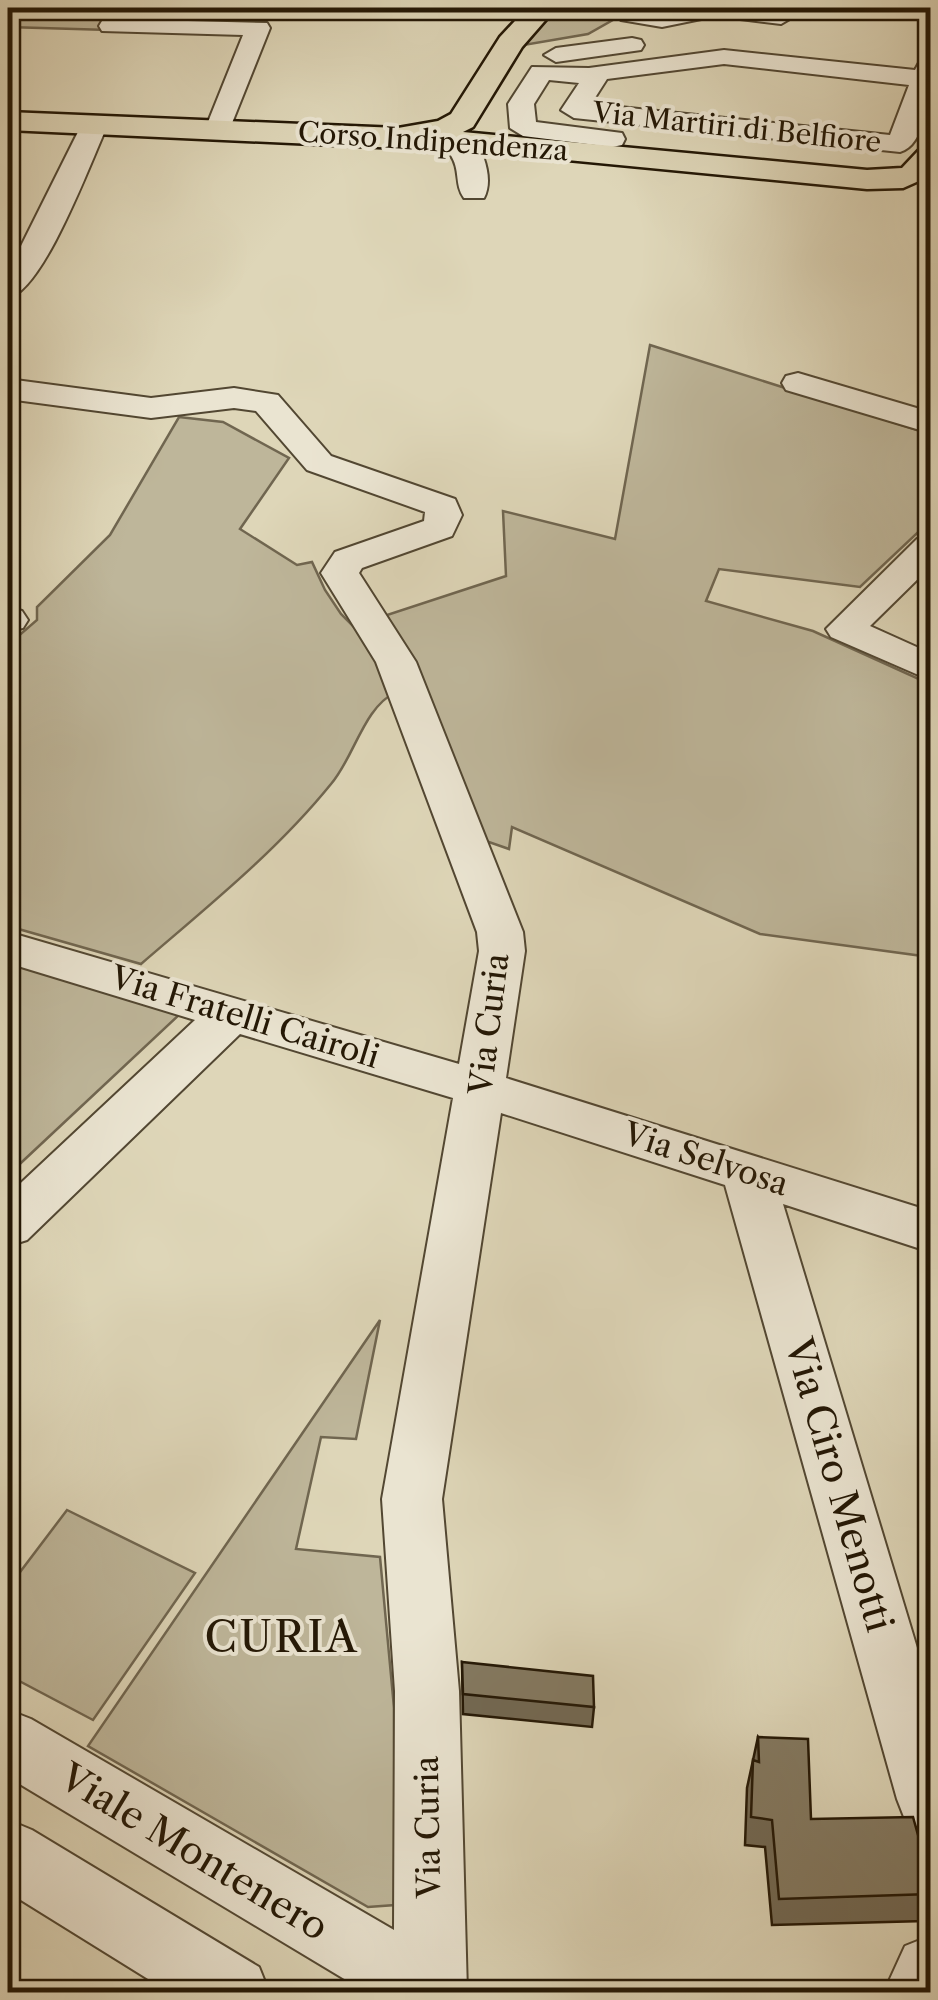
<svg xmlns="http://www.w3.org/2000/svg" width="938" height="2000" viewBox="0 0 938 2000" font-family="'Libre Caslon Text',serif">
	<rect width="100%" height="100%" fill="#ded6b8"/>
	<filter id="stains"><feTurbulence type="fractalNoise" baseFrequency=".002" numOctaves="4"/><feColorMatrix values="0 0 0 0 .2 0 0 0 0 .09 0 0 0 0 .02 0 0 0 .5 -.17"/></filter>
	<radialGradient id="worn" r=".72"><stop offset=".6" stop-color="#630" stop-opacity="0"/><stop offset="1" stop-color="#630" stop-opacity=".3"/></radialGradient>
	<path fill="#beb69a" stroke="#706650" stroke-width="2.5" d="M8 8H139L129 25 109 30 8 27Z
		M563 8H634L588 34 518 46 532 30Z
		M650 345 930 434V521L860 587 719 569 706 601 813 631 930 684V957L760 934 512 827 509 849 483 840 387 615 506 576 503 511 615 539Z
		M179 417 223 422 289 458 240 529 297 565 312 562 325 590 341 614 366 639 396 692C363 708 355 756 331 784 276 852 207 907 141 964L8 926V645L37 620V607L110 535Z
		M8 958 181 1013 8 1175Z
		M380 1320 356 1439 321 1437 296 1549 380 1557 394 1708 395 1905 368 1907 88 1746Z
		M67 1510 195 1573 93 1720 8 1675V1588Z"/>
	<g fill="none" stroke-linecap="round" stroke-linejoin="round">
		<g stroke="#524732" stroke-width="4">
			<path id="minor" d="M629 8C682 19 736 0 789 12L793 17 781 24 716 16 662 27 621 20 617 15Z
				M111 19 267 23 270 28 228 133H210L206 127 243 35 102 31 99 26 102 21Z
				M632 38 641 40 644 45 641 50 556 62 544 55 556 48Z
				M724 50 915 70 921 59 930 56C932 80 928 145 900 152L574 118 561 110 579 83 549 80 534 104 536 122 622 133 625 139 622 145 612 147 523 136 510 128 508 104 532 67 589 68ZM724 64 909 85 890 135 591 104 607 79Z
				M95 116 108 124C91 161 44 290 8 298V272L82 124Z
				M466 136 476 138C483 155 494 179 484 198H464C454 184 461 170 450 154L456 138Z
				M798 373 930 412V433L786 390 782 383 786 376Z
				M8 379 151 398 234 388 278 395 331 456 455 499 462 515 452 536 362 568 359 573 416 662 523 932 525 951 506 1078 930 1211V1252L783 1204 930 1691V1831L906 1822 897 1799 725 1185 501 1113 442 1499 459 1691 467 1992H366L8 1777V1710L31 1719 394 1930 395 1691 382 1499 453 1098 240 1034 27 1240 8 1246V1195L195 1020 8 963V932L459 1064 479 951 477 932 376 662 321 573 335 552 424 521 425 512 307 470 256 411 234 408 151 418 8 399Z
				M930 536V567L870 626 930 653V680L831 637 826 629 917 539Z
				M8 607 22 611 28 620 23 628 8 631Z
				M8 1820 32 1830 259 1967 269 1992H169L8 1892Z
				M930 1936V1992H884L905 1946Z"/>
		</g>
		<g stroke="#231705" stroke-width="5">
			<path id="major" d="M527 8H556L522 47 473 127 463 132 867 170 902 168 918 151 929 148 930 176 903 188 867 189 485 152 8 130V112L398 128 438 121 451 114 500 37Z"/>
		</g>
		<use href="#minor" fill="#eae4d1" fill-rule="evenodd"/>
		<use href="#major" fill="#ded6b8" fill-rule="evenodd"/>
	</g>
	<path fill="#726954" stroke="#231705" stroke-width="2.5" d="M462 1662 594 1707 592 1727 463 1714Z
		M758 1737 811 1819 930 1878V1906L925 1921 772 1925 765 1847 745 1845 747 1788Z"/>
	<path fill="#847a62" stroke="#231705" stroke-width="2.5" d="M462 1662 593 1676 594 1707 463 1694Z
		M758 1737 808 1739 811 1819 913 1817 930 1878V1894L779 1899 772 1820 751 1817 753 1760 759 1762Z"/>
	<g text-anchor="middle" stroke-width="8" stroke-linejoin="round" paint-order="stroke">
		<g font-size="28" fill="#231705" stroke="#eae4d1">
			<text transform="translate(737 127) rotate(6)" y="10">Via Martiri di Belfiore</text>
			<text transform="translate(433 141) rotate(4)" y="10">Corso Indipendenza</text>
		</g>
		<g font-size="32" fill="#231705" stroke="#eae4d1">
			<text transform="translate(245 1017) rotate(17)" y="11">Via Fratelli Cairoli</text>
			<text transform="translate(489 1024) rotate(-83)" y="11">Via Curia</text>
			<text transform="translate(706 1159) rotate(18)" y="11">Via Selvosa</text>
			<text transform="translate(428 1827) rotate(-91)" y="11">Via Curia</text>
		</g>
		<g font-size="38" fill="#231705" stroke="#eae4d1">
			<text transform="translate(839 1485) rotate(74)" y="13">Via Ciro Menotti</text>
			<text transform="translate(194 1852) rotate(31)" y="13">Viale Montenero</text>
		</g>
		<g font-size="42" letter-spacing="2.5" fill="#231705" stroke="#eae4d1">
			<text x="282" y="1652">CURIA</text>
		</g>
	</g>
	<rect width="938" height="2000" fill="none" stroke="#ded6b8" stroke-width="40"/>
	<rect x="10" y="10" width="918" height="1980" fill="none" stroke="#231705" stroke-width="5"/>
	<rect x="20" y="20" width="898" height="1960" fill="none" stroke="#231705" stroke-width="2.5"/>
	<rect width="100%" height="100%" filter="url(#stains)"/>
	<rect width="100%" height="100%" fill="url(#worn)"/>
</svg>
